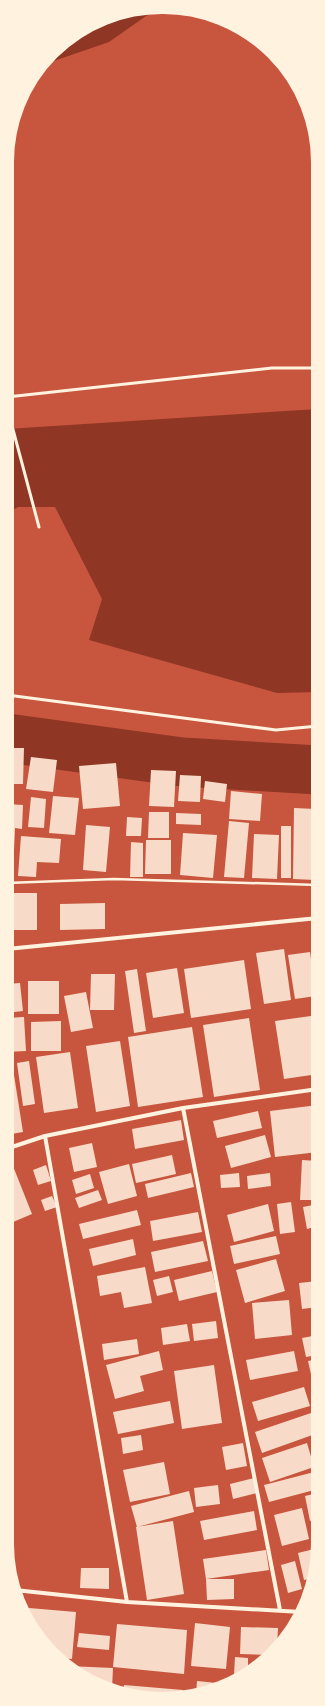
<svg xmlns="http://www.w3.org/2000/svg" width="325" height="1706" viewBox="0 0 325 1706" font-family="'Work Sans',sans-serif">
	<rect width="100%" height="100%" fill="#c8553d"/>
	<path fill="#8f3625" d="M156 9 109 42 45 64 67 38 122 11Z
		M318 409V692L277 693 89 640 102 599 55 507H18L7 513V429Z"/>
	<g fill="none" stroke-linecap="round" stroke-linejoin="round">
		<path stroke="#8f3625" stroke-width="49" d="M7 738 182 762 318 770"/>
	</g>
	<path fill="#f7dbc8" d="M7 748H24L23 784H7Z
		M31 757 57 760 53 792 26 789Z
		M116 763 120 806 83 809 79 766Z
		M151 770 176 771 174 807 149 806Z
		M180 775 201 776 200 802 178 801Z
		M205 781 227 784 225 802 203 799Z
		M231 791 262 794 260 821 229 819Z
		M53 796 79 798 75 835 49 833Z
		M31 797 46 799 44 828 28 827Z
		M7 804 23 805 22 829 15 828 13 873 7 872Z
		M294 808 316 809 315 880 293 879Z
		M149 812H169V838H148Z
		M176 813 201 814V825L176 824Z
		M127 817 142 818 141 836H126Z
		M229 821 249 823 244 878 224 877Z
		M86 825 110 827 106 872 83 870Z
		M281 826H291V878H281Z
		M183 833 217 835 213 878 180 875Z
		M254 834 279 835 277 879 252 878Z
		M21 836 61 839 59 863 37 862 36 877 18 876Z
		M146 840H171V874H145Z
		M131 842 143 843V877H130Z
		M7 893H37V930H7Z
		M105 903V929L60 930V904Z
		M284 949 291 1000 264 1004 256 953Z
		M310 952 316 996 295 999 288 955Z
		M244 960 251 1009 191 1018 184 969Z
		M177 968 184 1013 153 1018 146 973Z
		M137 969 146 1031 134 1033 125 971Z
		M91 974H115L114 1010H90Z
		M28 981H59V1014H28Z
		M20 983 23 1011 6 1013 7 984Z
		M86 992 93 1028 71 1032 64 996Z
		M318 1015V1074L284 1079 275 1021Z
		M24 1017 26 1051 6 1052V1018Z
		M249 1018 260 1090 214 1097 203 1025Z
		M61 1021V1051H31V1022Z
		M192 1027 203 1097 138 1107 128 1037Z
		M120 1041 130 1106 96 1112 86 1046Z
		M70 1052 78 1108 44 1113 36 1057Z
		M11 1056 23 1132 6 1135V1057Z
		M29 1061 35 1104 23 1106 17 1063Z
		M318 1105V1152L275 1157 270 1111Z
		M258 1111 262 1128 217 1138 213 1121Z
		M181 1120 184 1140 135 1149 132 1129Z
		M265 1135 271 1157 231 1168 225 1146Z
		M92 1143 97 1167 74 1172 69 1148Z
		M172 1155 176 1174 136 1183 132 1164Z
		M302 1160 318 1161V1200H300Z
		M11 1161 32 1214 6 1225V1163Z
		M129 1164 137 1196 108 1204 99 1172Z
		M46 1165 51 1181 38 1185 33 1170Z
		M191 1173 194 1187 148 1198 145 1184Z
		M239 1173 240 1187 221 1188 220 1175Z
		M270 1173 271 1186 248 1189 247 1176Z
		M90 1174 94 1188 76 1194 72 1180Z
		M98 1190 102 1200 79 1208 75 1198Z
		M52 1196 57 1207 45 1211 41 1200Z
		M291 1202 295 1232 280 1234 277 1204Z
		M268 1204 274 1231 234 1242 227 1215Z
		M318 1204V1226L307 1229 303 1207Z
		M137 1210 141 1225 83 1239 79 1224Z
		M198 1212 202 1232 153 1241 150 1221Z
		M276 1236 280 1254 234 1264 230 1246Z
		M133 1239 136 1255 93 1266 89 1249Z
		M203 1241 208 1261 155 1272 151 1252Z
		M318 1244V1264L317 1265 312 1245Z
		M276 1259 285 1291 245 1303 236 1270Z
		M145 1267 152 1303 124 1308 121 1292 100 1296 97 1276Z
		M212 1271 217 1292 179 1301 174 1280Z
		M169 1276 173 1292 157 1296 153 1280Z
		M318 1281V1307L302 1309 299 1283Z
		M289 1300 292 1335 255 1339 252 1303Z
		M216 1321 218 1338 194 1341 192 1324Z
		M187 1324 190 1341 163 1345 161 1328Z
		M318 1335V1355L306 1357 302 1338Z
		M137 1339 139 1354 104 1360 102 1344Z
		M159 1351 163 1370 140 1376 144 1391 115 1399 106 1365Z
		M294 1351 298 1371 250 1380 246 1360Z
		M318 1359V1391L315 1392 308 1361Z
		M214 1365 222 1423 182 1429 174 1371Z
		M304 1387 310 1406 258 1421 252 1402Z
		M170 1401 174 1423 118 1434 113 1412Z
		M311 1413 318 1433 262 1453 255 1432Z
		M141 1435 143 1450 123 1454 121 1438Z
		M243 1443 247 1466 226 1470 222 1447Z
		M307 1443 314 1467 270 1482 262 1458Z
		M164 1462 170 1494 130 1502 123 1470Z
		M318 1471V1489L269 1502 264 1485Z
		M254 1478 257 1493 233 1499 230 1484Z
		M218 1485 220 1504 196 1507 194 1488Z
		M189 1491 194 1512 137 1527 131 1506Z
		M318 1493V1519L310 1521 305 1496Z
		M302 1508 309 1539 282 1546 274 1515Z
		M254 1511 257 1530 204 1540 200 1521Z
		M173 1521 184 1594 147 1600 136 1527Z
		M318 1548V1564L313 1578 304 1580 298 1553Z
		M266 1550 269 1570 206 1579 203 1559Z
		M295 1561 302 1589 288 1593 281 1565Z
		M81 1568H109V1589L80 1588Z
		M206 1579H234V1599L207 1600Z
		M29 1608 76 1612 72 1659 57 1658 52 1654 28 1619Z
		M195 1623 230 1627 226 1669 191 1666Z
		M117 1624 187 1630 184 1674 113 1667Z
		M241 1627 278 1628 277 1647 270 1655 240 1654Z
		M79 1633 110 1636 109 1650 77 1647Z
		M235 1657 248 1658V1671L242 1675H234Z
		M68 1666 113 1668 112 1689 93 1684Z
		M197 1681 227 1684 213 1692 196 1694Z
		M124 1685 183 1690 182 1696 152 1700 123 1692Z"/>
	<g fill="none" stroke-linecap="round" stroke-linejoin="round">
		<path stroke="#fff3e0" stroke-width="2.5" d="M7 883 114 879 318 885"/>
		<path stroke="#fff3e0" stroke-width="3" d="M7 397 272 368H318
			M7 407 39 527
			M7 695 276 730 318 726"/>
		<path stroke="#fff3e0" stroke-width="4" d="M7 949 318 918
			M183 1108 280 1610
			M45 1136 127 1602
			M6 1149 45 1136 183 1108 318 1089
			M15 1590 127 1602 301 1612"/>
	</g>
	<path d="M0 0H325V1706H0ZM162 13H163A149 149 0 0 1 312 162V1544A149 149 0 0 1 163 1693H162A149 149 0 0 1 13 1544V162A149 149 0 0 1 162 13Z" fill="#fff3e0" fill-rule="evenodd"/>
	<path fill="none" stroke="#fff3e0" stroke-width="2" d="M162 13H163A149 149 0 0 1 312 162V1544A149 149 0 0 1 163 1693H162A149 149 0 0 1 13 1544V162A149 149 0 0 1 162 13Z"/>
</svg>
